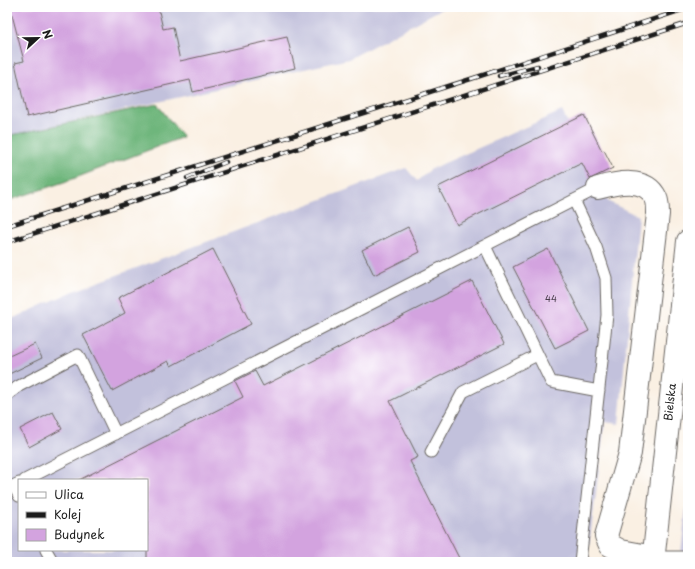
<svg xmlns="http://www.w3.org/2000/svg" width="695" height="569" viewBox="0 0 695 569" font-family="'Playpen Sans',sans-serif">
	<rect width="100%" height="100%" fill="#fff"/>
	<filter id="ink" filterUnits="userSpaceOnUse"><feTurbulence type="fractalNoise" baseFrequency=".025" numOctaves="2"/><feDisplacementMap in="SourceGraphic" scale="8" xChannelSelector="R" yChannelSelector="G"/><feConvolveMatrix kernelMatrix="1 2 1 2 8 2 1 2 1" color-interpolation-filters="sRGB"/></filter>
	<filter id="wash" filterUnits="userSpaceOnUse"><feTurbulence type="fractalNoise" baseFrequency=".012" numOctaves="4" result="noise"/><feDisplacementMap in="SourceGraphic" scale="16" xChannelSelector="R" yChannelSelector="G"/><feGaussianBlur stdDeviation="0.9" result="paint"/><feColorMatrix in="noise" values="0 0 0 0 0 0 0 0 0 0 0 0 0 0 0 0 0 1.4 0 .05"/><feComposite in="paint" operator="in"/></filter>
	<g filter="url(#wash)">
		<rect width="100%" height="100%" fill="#faf0e3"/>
		<path fill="#c2c1dc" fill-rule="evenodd" d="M7 7H445L349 59 7 136Z
			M562 111 599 188 609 202 638 216 619 424 605 422 587 562H7V321L74 291 406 168 417 181 431 169ZM19 480H147V550H19Z
			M688 489V562H680Z"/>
		<path fill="#6eb67c" stroke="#45694c" d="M157 104 183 137 70 180 7 201V136Z"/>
		<g id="blocks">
			<path fill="#d3a3df" d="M10 7H158L163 29 173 27 180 61 287 37 295 68 193 92 190 80 27 117 15 63 24 61Z
				M584 115 602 151 604 150 613 168 590 179 582 163 457 225 438 187Z
				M408 227 420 252 374 275 362 250Z
				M213 249 251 324 171 366 168 361 112 391 83 335 125 313 118 298Z
				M548 249 589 331 555 348 513 267Z
				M472 281 504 344 390 401 418 457 410 461 461 562H147V480H79L243 397 235 381 255 371 263 386Z
				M35 344 42 358 7 375V357Z
				M53 412 62 429 29 447 20 429Z"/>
		</g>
	</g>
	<g filter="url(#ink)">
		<use href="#blocks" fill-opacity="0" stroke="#6a6662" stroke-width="1"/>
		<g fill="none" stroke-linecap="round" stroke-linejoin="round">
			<g stroke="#6a6662" stroke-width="13">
				<path id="lane" d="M574 200 596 247 606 278 607 315 580 562
					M485 246 551 382 599 391
					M7 395 19 386 78 355 116 434
					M431 452 463 392 537 355
					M25 480 598 188
					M14 486 19 496
					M7 489 19 483
					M46 550 53 562
					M654 557H688"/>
			</g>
			<g stroke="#6a6662" stroke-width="24">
				<path id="street" d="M598 188C616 183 646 176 656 198 658 202 658 209 658 214L630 453 606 536 610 545 621 551 654 557"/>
			</g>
			<g stroke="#6a6662" stroke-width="24">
				<path id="secondary" d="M653 562 688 241"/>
			</g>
			<use href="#lane" stroke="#fff" stroke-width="11"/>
			<use href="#street" stroke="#fff" stroke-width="22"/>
			<use href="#secondary" stroke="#fff" stroke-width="22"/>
			<g stroke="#1c1c1c" stroke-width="4.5">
				<path id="rail" d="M499 76 538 66
					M187 178 226 162
					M7 226 477 77 688 8
					M7 242 688 23"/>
			</g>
			<use href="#rail" stroke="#fff" stroke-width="3" stroke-dasharray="9" stroke-linecap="butt"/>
		</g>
	</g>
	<g text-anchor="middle" stroke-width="3" stroke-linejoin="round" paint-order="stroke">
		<g font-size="9" fill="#4a3e4d">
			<text x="551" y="302">44</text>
		</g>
		<g font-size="11" fill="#1c1c1c" stroke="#fff">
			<text transform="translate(670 402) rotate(-84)" y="4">Bielska</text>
		</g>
	</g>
	<rect width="695" height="569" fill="none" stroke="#fff" stroke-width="24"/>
	<rect x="18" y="479" width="130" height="72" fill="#ffffff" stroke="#a4a4a4"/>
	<rect x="26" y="492" width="20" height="6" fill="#ffffff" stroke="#a4a4a4"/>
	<text x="54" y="499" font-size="12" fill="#1c1c1c">Ulica</text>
	<rect x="26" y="512" width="20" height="6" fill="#1c1c1c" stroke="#a4a4a4"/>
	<text x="54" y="519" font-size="12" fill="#1c1c1c">Kolej</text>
	<rect x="26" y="529" width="20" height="12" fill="#d3a3df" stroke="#a4a4a4"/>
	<text x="54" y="539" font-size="12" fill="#1c1c1c">Budynek</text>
	<g transform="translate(38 38) rotate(68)" stroke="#ffffff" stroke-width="3" paint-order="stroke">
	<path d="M0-3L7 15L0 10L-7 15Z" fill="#1c1c1c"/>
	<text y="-6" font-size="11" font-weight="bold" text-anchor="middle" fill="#1c1c1c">N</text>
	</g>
</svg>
